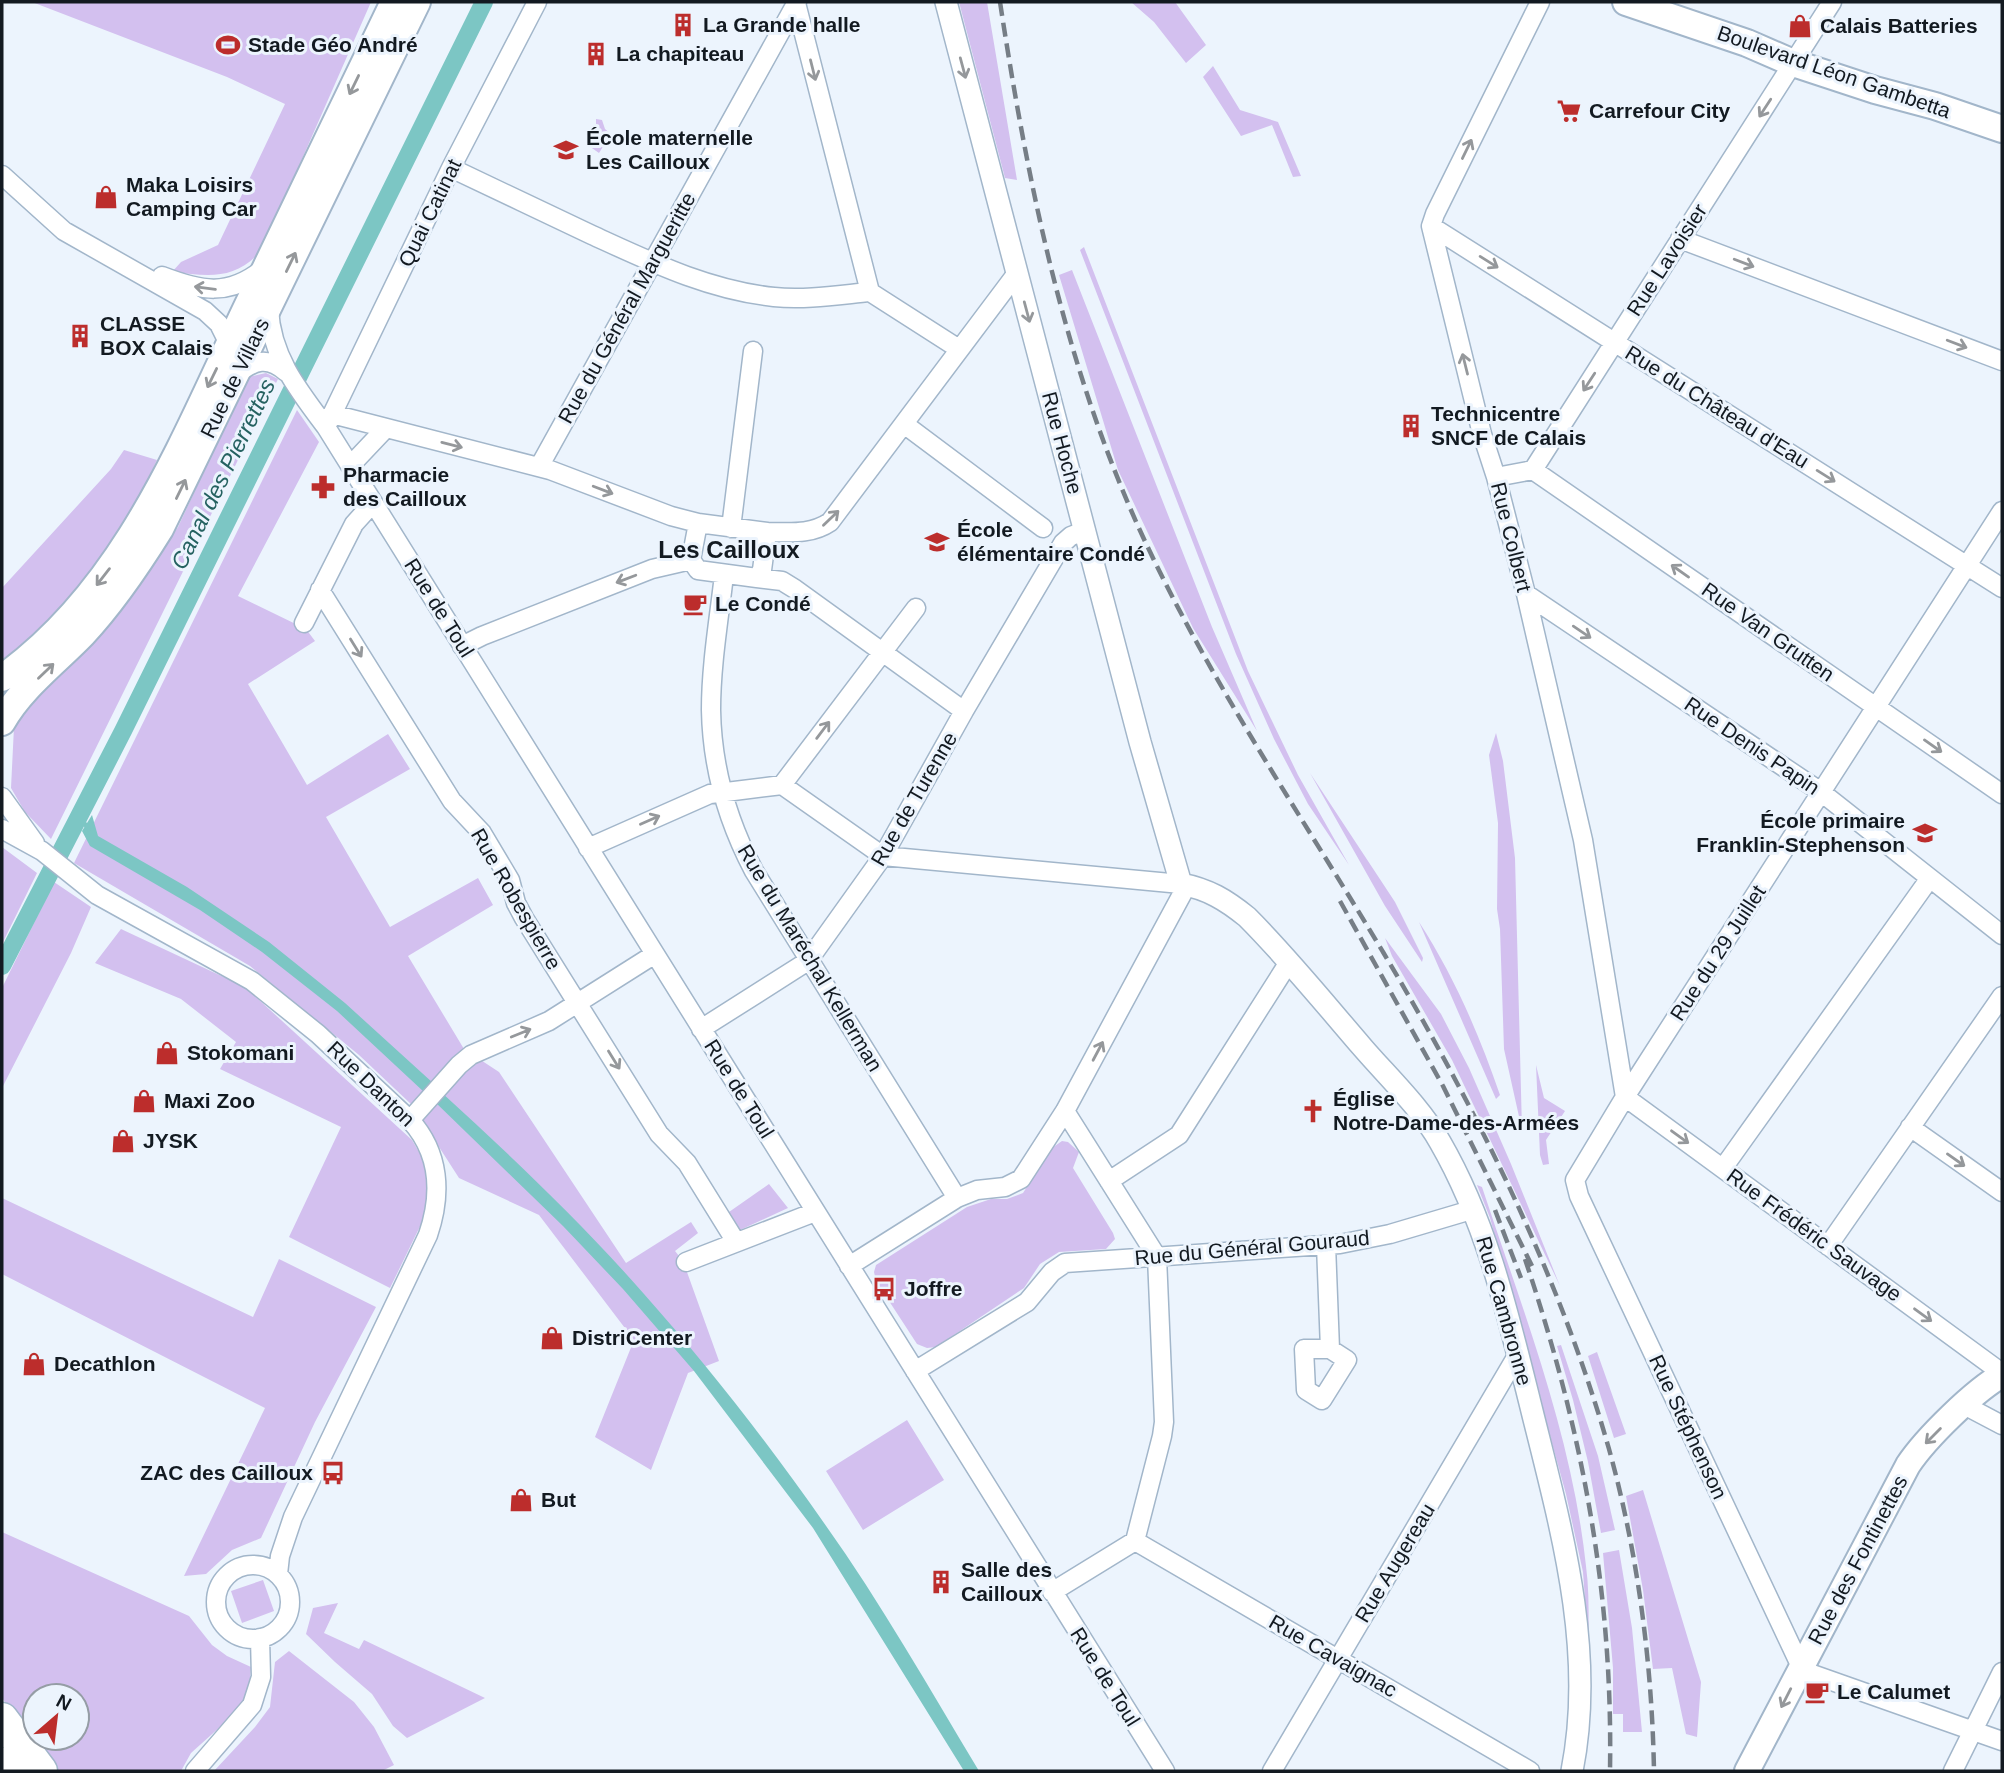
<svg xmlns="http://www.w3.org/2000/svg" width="2004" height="1773" viewBox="0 0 2004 1773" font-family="Helvetica,sans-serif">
	<rect width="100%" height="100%" fill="#ecf4fd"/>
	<path fill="#d3c0ef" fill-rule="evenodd" d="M32 2H371L262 250C235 281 209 276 172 272L181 262 218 245 285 104 227 77Z
		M959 2H987L1017 180 1005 178Z
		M1131 2H1175L1206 45 1186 63 1154 22Z
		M1213 66 1240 110 1278 122 1301 176 1293 177 1272 125 1241 136 1203 77Z
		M596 119 602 120 605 129 611 134 599 153 589 146 586 137 588 129 596 125Z
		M1084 247 1248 671 1298 775 1349 865 1308 804 1274 739 1236 654 1080 250Z
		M1072 270 1212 627 1257 731 1193 628 1118 470 1059 275Z
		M266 373 278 379 51 839 25 812 11 788 14 727 46 688 121 610 178 527 248 377Z
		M297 410 319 442 238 596 306 629 315 641 248 684 307 785 388 734 410 769 326 817 390 927 478 878 493 905 408 956 464 1049 499 1072 626 1263 691 1222 698 1233 675 1251 683 1261 719 1361 688 1373 651 1470 595 1437 634 1340 539 1215 459 1178 412 1105 359 1055 250 966 74 863Z
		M124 450 157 460 132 512 92 574 8 664 2 667V588L111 469Z
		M1496 733 1503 761 1515 858 1522 1130 1504 1049 1500 929 1497 909 1498 823 1489 755Z
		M1310 773 1395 902 1423 958 1422 962 1385 906Z
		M2 847 37 873 2 944Z
		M54 882 91 907 71 953 2 1088V988Z
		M1419 922C1454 976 1479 1034 1500 1095L1496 1099Z
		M121 929 245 987 412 1140 425 1162 428 1210 390 1288 289 1237 341 1127 220 1069 236 1042 181 999 95 963Z
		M1385 938 1441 1014 1469 1068 1511 1164 1560 1286 1452 1060 1392 956Z
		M1536 1065 1544 1098 1565 1111 1546 1140 1549 1164 1543 1165 1540 1155Z
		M1062 1141 1068 1142 1079 1152 1073 1168 1113 1233 1115 1239 1106 1249 1059 1252 1040 1264 1024 1288 936 1347 927 1348 917 1344 876 1281 874 1272 876 1265 967 1207 991 1199H1007L1023 1193 1052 1148Z
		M769 1184 788 1208 740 1230 729 1212Z
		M1477 1185 1482 1187C1523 1311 1572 1435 1586 1566 1590 1595 1588 1626 1589 1656L1583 1572 1566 1494 1490 1218Z
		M2 1198 253 1317 279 1259 376 1307 315 1422 261 1538 232 1550 206 1574 184 1576 265 1408 2 1274Z
		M1561 1345 1598 1456 1615 1530 1601 1533 1588 1462 1573 1400 1557 1346Z
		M1597 1352 1626 1434 1614 1438 1588 1356Z
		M907 1420 944 1480 863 1530 826 1471Z
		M1643 1490 1701 1682 1697 1737 1686 1734 1672 1668 1653 1669 1643 1590 1626 1496Z
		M2 1532 189 1616 212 1645 227 1656 251 1667 249 1691 240 1709 191 1753 181 1771H55L2 1698ZM35 1696H77V1738H35Z
		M1619 1550 1632 1628 1642 1732H1623V1714H1613V1668L1603 1553Z
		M263 1580 274 1611 242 1623 231 1591Z
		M338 1603 324 1633 359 1649 364 1640 485 1698 407 1738 393 1726 372 1694 335 1662 306 1634 313 1608Z
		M289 1651 354 1702 374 1727 394 1765 382 1771H214L255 1727 270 1707 275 1662Z"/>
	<path fill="#7cc6c4" d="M92 815 98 836 187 887 269 942 345 1003 433 1083 424 1092 337 1011 262 952 200 910 90 846 82 831Z
		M441 1092C511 1156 581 1222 644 1294 708 1366 769 1444 824 1523 881 1603 929 1688 979 1771H964L813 1528 694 1371 623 1289 563 1226 433 1100Z"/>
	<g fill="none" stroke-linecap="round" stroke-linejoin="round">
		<path stroke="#7cc6c4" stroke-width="4.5" d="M78 816 89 829"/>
		<path stroke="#7cc6c4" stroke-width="18" d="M2 966 123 731 484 2"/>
		<g stroke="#a2b6ca" stroke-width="21">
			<path id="minor" d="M1540 2 1435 214 1431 226 1482 434 1496 477 1526 594 1583 840 1625 1097 2002 1373
				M796 3 870 292
				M451 168C498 190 545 213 592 235 651 262 708 290 774 297 806 300 838 295 870 292
				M2 175 64 231 205 311 219 324 229 344
				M1431 226 2002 588
				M1680 239 2002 361
				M162 276C201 291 228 297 263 269
				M870 292 959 349
				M269 309C271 356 298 390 326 427L1165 1771
				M236 375C254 360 268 356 286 372
				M332 414 550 470 671 516 698 523
				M904 424 1043 528
				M326 427 451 168 537 2
				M350 466 386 428
				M539 467 797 2
				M1533 470 2002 794
				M1533 470 1832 2
				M1496 477 1533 470
				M2002 511 1625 1097 1575 1180 1579 1196 1801 1667 1812 1674 2002 1741
				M698 523 767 532 762 570 757 578 698 570 691 560Z
				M731 528 753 351
				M767 532C789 532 811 535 830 522L1017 273
				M724 575C719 619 711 665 711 710 712 766 728 822 754 871L957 1198
				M757 578 782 581 795 589 964 711
				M320 590 452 801 482 833 510 880 516 903 524 918 659 1134 687 1163 736 1242
				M1526 594 1821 792 2002 935
				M304 623 354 524 373 503
				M462 646 482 636 652 569 691 560
				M782 785 883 856 1181 884
				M2 797 35 843
				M2 829 42 851 97 895 252 981 318 1034 410 1120C440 1153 442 1194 428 1235L293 1517 280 1556 278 1574
				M588 848 710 794 782 785 916 608
				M701 1029 808 961 883 856 964 711 1063 543 1071 536 1084 531
				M410 1120 459 1065 471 1055 549 1021 655 954
				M1910 1127 2002 1192
				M1723 1168 1930 878
				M1109 1181 1179 1135 1289 962
				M1326 1245 1330 1349
				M1828 1246 2002 996
				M686 1262 815 1212
				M849 1266 957 1198 977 1190 1005 1187 1021 1179 1065 1111 1187 885
				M1304 1349H1330L1347 1360 1322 1400 1306 1390Z
				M915 1371 1027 1302 1052 1272 1065 1263 1340 1244 1390 1234 1471 1210
				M1964 1405 2002 1425
				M1135 1541 1530 1771
				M216 1602a37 37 0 1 1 74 0a37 37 0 1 1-74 0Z
				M1052 1592 1135 1541 1162 1436 1164 1422 1157 1257 1065 1111
				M195 1771 252 1705 261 1677 260 1638
				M1272 1771 1518 1354
				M1953 1771 2002 1672"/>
		</g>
		<g stroke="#a2b6ca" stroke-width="24">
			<path id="tertiary" d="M946 2 1140 742 1181 884C1208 889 1226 900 1247 917 1288 958 1325 1004 1363 1048 1389 1078 1420 1107 1440 1142 1488 1225 1509 1319 1532 1411 1561 1528 1596 1650 1572 1771"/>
		</g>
		<g stroke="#a2b6ca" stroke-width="28">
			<path id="secondary" d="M1747 1771 1908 1465C1926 1438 1974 1391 2002 1375"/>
		</g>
		<g stroke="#a2b6ca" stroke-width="30">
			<path id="primary" d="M1626 2 1747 43 1793 63 1875 90 1935 106 2002 129
				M2 678C127 589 183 440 247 307 296 205 345 104 394 2
				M2 722C21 688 56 662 83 634 113 602 137 566 160 529L417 2"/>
		</g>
		<g stroke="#a2b6ca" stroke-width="35">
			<path id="motorway" d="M2 1719 41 1771
				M2 1764 8 1771"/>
		</g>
		<use href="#minor" stroke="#fff" stroke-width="18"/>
		<use href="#tertiary" stroke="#fff" stroke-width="21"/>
		<use href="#secondary" stroke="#fff" stroke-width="24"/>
		<use href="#primary" stroke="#fff" stroke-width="26"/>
		<use href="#motorway" stroke="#fff" stroke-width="32"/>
		<path stroke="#767e86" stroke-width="4.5" stroke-dasharray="14 7" stroke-linecap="butt" d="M1000 2C1028 185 1065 368 1143 537 1211 683 1301 815 1383 952 1475 1106 1560 1276 1609 1449 1638 1554 1652 1663 1654 1771
			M1340 901 1443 1086 1532 1266
			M1495 1210 1521 1278
			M1525 1259C1582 1429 1613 1591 1610 1771"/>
	</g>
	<defs><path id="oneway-shaft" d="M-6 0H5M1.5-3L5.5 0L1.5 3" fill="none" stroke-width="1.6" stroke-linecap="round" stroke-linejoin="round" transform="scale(1.75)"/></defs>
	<g stroke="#95989b">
		<use href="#oneway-shaft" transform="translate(963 68) rotate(75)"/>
		<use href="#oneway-shaft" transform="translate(813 70) rotate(76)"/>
		<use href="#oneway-shaft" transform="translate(354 85) rotate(116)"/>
		<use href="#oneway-shaft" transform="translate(1765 108) rotate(123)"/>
		<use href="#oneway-shaft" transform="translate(1467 149) rotate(-64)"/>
		<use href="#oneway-shaft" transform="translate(291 262) rotate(-64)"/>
		<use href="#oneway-shaft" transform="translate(1489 262) rotate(32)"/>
		<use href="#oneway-shaft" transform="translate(1744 263) rotate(21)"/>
		<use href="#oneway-shaft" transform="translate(205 288) rotate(-173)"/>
		<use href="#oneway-shaft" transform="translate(1027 312) rotate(75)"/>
		<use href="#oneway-shaft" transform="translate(1957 344) rotate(21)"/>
		<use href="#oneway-shaft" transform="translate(1465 364) rotate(-104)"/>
		<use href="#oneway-shaft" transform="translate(212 378) rotate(116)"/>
		<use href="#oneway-shaft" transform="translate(1589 382) rotate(123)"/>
		<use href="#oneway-shaft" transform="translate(452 445) rotate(14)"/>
		<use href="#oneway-shaft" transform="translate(1826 476) rotate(32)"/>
		<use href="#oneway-shaft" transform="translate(181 489) rotate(-64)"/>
		<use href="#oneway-shaft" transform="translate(603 490) rotate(21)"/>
		<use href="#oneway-shaft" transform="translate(831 518) rotate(-44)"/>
		<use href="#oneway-shaft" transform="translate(1680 571) rotate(-145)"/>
		<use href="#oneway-shaft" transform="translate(103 577) rotate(128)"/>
		<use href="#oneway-shaft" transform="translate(626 579) rotate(159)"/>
		<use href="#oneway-shaft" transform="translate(1582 632) rotate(34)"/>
		<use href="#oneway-shaft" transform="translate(356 648) rotate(58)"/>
		<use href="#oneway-shaft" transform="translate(46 671) rotate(-44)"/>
		<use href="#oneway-shaft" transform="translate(823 730) rotate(-53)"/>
		<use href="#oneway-shaft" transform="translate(1933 746) rotate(35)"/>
		<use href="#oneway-shaft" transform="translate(650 820) rotate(-24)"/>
		<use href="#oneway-shaft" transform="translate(521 1033) rotate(-22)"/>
		<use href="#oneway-shaft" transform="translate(1098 1051) rotate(-62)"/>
		<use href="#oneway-shaft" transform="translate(614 1060) rotate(58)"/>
		<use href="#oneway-shaft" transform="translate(1680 1137) rotate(36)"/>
		<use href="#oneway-shaft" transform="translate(1956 1160) rotate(35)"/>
		<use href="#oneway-shaft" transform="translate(1923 1315) rotate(36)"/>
		<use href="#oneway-shaft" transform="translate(1933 1436) rotate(135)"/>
		<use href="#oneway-shaft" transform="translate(1786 1698) rotate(117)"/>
	</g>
	<defs>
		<g id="building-bare" transform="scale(1.89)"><path d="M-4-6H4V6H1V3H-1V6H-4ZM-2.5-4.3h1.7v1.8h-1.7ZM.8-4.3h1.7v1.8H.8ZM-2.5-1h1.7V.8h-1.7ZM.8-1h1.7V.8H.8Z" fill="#bc2d2c" stroke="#ecf4fd" stroke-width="2.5" paint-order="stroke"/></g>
		<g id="shop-bare" transform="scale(1.89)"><path d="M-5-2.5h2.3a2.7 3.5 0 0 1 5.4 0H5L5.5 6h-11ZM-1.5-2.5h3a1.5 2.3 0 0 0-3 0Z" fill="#bc2d2c" stroke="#ecf4fd" stroke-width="2.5" paint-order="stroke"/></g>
		<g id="stadium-bare" transform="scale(1.89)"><path d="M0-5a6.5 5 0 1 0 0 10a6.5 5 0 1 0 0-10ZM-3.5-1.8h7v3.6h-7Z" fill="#bc2d2c" stroke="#ecf4fd" stroke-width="2.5" paint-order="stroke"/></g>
		<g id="supermarket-bare" transform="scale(1.89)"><path d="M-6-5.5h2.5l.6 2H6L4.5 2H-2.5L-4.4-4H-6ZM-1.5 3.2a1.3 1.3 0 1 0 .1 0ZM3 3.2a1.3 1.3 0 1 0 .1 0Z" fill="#bc2d2c" stroke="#ecf4fd" stroke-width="2.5" paint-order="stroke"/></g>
		<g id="school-bare" transform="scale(1.89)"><path d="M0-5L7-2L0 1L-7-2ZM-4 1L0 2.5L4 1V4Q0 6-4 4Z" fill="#bc2d2c" stroke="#ecf4fd" stroke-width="2.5" paint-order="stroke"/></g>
		<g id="pharmacy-bare" transform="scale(1.89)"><path d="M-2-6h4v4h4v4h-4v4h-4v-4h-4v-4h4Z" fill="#bc2d2c" stroke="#ecf4fd" stroke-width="2.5" paint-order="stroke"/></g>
		<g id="cafe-bare" transform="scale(1.89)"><path d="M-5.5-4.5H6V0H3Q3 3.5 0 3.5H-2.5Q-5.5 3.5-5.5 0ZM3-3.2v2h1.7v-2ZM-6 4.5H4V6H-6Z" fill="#bc2d2c" stroke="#ecf4fd" stroke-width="2.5" paint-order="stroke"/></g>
		<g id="church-bare" transform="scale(1.89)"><path d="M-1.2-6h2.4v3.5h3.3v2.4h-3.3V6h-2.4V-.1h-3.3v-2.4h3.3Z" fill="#bc2d2c" stroke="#ecf4fd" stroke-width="2.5" paint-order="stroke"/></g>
		<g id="bus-bare" transform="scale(1.89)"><path d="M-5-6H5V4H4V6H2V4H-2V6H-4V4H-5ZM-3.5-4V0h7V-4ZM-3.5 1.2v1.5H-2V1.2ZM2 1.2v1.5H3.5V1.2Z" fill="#bc2d2c" stroke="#ecf4fd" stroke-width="2.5" paint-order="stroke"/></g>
	</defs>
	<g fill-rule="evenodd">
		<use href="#building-bare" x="683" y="25"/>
		<use href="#shop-bare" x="1800" y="26"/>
		<use href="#stadium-bare" x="228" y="45"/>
		<use href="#building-bare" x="596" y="54"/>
		<use href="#supermarket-bare" x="1569" y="111"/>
		<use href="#school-bare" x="566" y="150"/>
		<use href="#shop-bare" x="106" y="197"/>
		<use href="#building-bare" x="80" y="336"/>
		<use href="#building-bare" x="1411" y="426"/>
		<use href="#pharmacy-bare" x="323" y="487"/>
		<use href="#school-bare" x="937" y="542"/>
		<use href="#cafe-bare" x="695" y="604"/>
		<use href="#school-bare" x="1925" y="833"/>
		<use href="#shop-bare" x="167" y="1053"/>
		<use href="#shop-bare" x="144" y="1101"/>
		<use href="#church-bare" x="1313" y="1111"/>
		<use href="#shop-bare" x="123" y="1141"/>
		<use href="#bus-bare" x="884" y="1289"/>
		<use href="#shop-bare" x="552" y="1338"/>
		<use href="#shop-bare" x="34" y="1364"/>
		<use href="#bus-bare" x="333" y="1473"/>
		<use href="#shop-bare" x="521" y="1500"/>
		<use href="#building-bare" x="941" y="1582"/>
		<use href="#cafe-bare" x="1817" y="1692"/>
	</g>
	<g text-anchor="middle" stroke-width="6" stroke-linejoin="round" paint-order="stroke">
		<g font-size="21" font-weight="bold" fill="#131a21" stroke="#ecf4fd" text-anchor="start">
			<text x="703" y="32">La Grande halle</text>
			<text x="1820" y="33">Calais Batteries</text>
			<text x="248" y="52">Stade Géo André</text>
			<text x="616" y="61">La chapiteau</text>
			<text x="1589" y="118">Carrefour City</text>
			<text x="586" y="145">École maternelle<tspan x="586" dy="24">Les Cailloux</tspan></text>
			<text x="126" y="192">Maka Loisirs<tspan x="126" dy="24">Camping Car</tspan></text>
			<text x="100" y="331">CLASSE<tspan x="100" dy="24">BOX Calais</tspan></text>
			<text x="1431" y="421">Technicentre<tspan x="1431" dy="24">SNCF de Calais</tspan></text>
			<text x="343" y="482">Pharmacie<tspan x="343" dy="24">des Cailloux</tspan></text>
			<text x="957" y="537">École<tspan x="957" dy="24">élémentaire Condé</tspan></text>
			<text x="715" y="611">Le Condé</text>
			<text x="1905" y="828" text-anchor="end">École primaire<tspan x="1905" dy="24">Franklin-Stephenson</tspan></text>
			<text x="187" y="1060">Stokomani</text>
			<text x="1333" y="1106">Église<tspan x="1333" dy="24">Notre-Dame-des-Armées</tspan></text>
			<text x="164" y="1108">Maxi Zoo</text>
			<text x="143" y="1148">JYSK</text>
			<text x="904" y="1296">Joffre</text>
			<text x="572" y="1345">DistriCenter</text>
			<text x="54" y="1371">Decathlon</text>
			<text x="313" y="1480" text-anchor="end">ZAC des Cailloux</text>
			<text x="541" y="1507">But</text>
			<text x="961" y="1577">Salle des<tspan x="961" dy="24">Cailloux</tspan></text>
			<text x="1837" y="1699">Le Calumet</text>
		</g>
		<g font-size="21" fill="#131a21" stroke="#ecf4fd">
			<text transform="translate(1834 72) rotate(19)" y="7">Boulevard Léon Gambetta</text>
			<text transform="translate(430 213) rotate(-64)" y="7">Quai Catinat</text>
			<text transform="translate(1667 260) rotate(-57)" y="7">Rue Lavoisier</text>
			<text transform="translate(627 308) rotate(-61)" y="7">Rue du Général Margueritte</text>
			<text transform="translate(235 378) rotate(-64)" y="7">Rue de Villars</text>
			<text transform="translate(1717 407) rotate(32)" y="7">Rue du Château d'Eau</text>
			<text transform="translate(1062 443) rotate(75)" y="7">Rue Hoche</text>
			<text transform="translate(1511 537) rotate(76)" y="7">Rue Colbert</text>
			<text transform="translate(439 608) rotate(58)" y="7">Rue de Toul</text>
			<text transform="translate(1768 632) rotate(35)" y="7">Rue Van Grutten</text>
			<text transform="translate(1752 746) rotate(34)" y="7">Rue Denis Papin</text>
			<text transform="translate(914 799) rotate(-60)" y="7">Rue de Turenne</text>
			<text transform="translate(516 899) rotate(60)" y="7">Rue Robespierre</text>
			<text transform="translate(1718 953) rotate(-57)" y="7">Rue du 29 Juillet</text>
			<text transform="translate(810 958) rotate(59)" y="7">Rue du Maréchal Kellerman</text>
			<text transform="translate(371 1084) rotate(44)" y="7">Rue Danton</text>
			<text transform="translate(739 1089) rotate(58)" y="7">Rue de Toul</text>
			<text transform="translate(1814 1235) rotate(36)" y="7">Rue Frédéric Sauvage</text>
			<text transform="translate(1252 1248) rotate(-5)" y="7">Rue du Général Gouraud</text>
			<text transform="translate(1504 1311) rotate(74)" y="7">Rue Cambronne</text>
			<text transform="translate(1688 1427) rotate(65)" y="7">Rue Stéphenson</text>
			<text transform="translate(1858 1560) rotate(-62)" y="7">Rue des Fontinettes</text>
			<text transform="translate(1395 1563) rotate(-59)" y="7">Rue Augereau</text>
			<text transform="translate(1333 1656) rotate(30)" y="7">Rue Cavaignac</text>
			<text transform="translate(1105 1677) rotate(58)" y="7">Rue de Toul</text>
		</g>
		<g font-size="23" font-style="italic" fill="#256261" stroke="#ecf4fd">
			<text transform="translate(223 474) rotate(-64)" y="8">Canal des Pierrettes</text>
		</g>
		<g font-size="24" font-weight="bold" fill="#131a21" stroke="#ecf4fd">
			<text x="729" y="558">Les Cailloux</text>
		</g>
	</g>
	<rect width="2004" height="1773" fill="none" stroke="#131a21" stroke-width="7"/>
	<g transform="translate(56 1717) rotate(28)"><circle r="33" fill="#ecf4fd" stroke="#959da5" stroke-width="2"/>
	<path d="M0-5L12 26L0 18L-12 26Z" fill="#bc2d2c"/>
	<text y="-10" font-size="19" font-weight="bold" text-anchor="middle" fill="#131a21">N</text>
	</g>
</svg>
